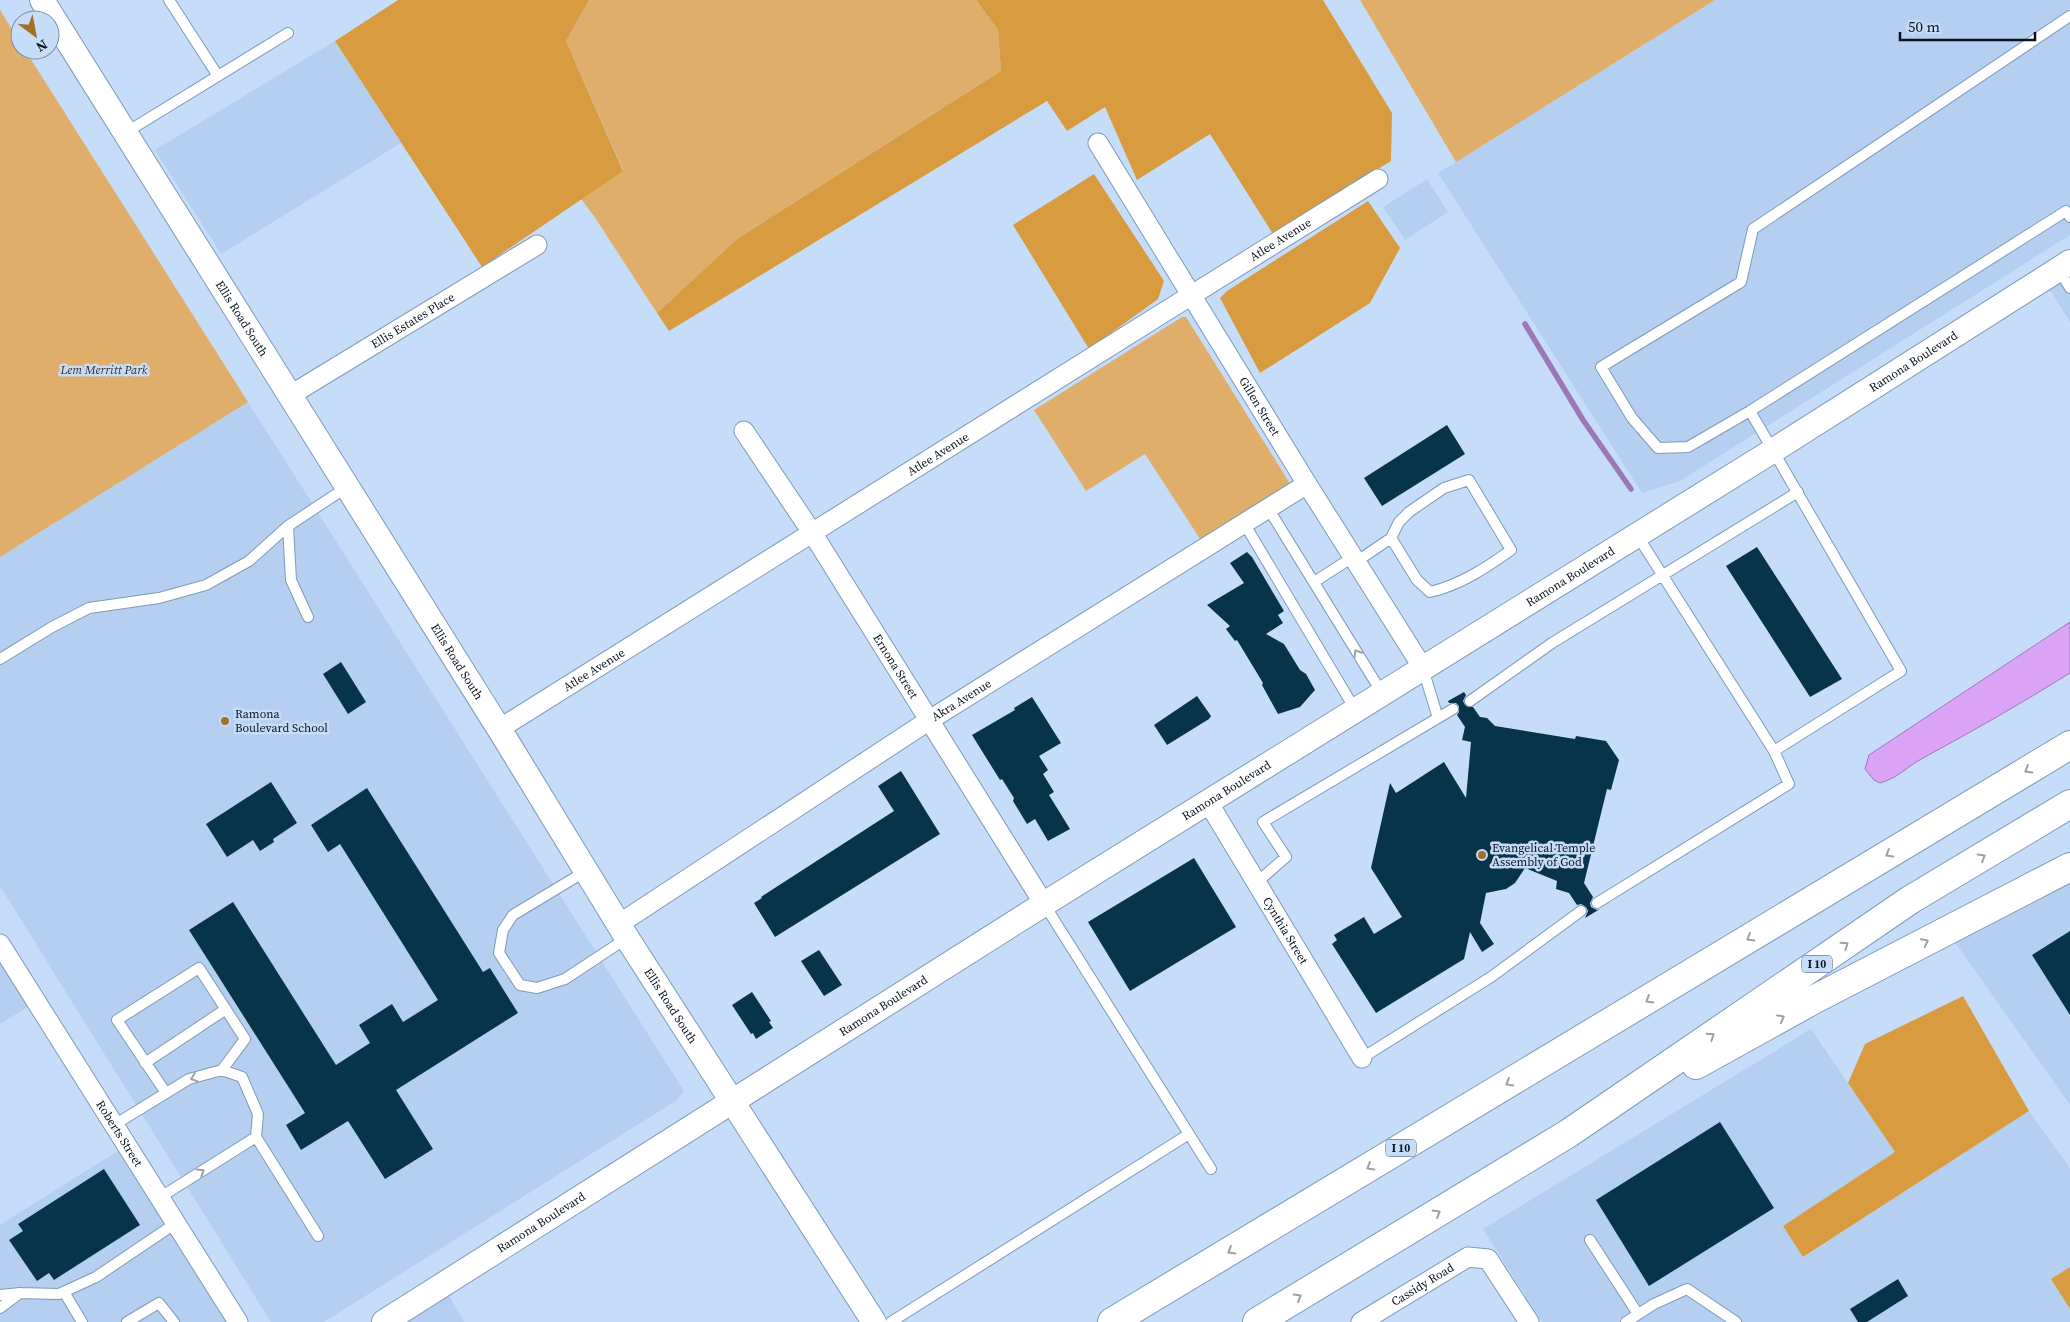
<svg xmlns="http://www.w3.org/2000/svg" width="2070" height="1322" viewBox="0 0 2070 1322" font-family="'Source Serif 4',serif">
	<rect width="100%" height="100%" fill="#c6ddfa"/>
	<path fill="#b5cff0" d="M1715 0H2070V235L1680 481 1642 493 1438 173Z
		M335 41 401 143 221 254 155 150Z
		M1427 179 1448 212 1405 240 1383 207Z
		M2070 273V322L2048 287Z
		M248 402 684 1091 677 1100 324 1322H271L0 886V557Z
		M2070 867V1105L1952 938Z
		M0 955 31 1005 0 1024Z
		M1811 1029 1895 1152 1783 1226 1804 1257 2029 1111 2070 1168V1267L2051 1279 2070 1309V1322H1542L1483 1229Z
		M121 1149 229 1322H0V1225Z
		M447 1292 464 1322H400Z"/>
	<path fill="#dfae6a" d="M589 0H976L998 30 1001 71 737 239 657 313 594 216 581 199 623 170 566 41Z
		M1360 0H1715L1456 162Z
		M0 10 20 42V50H25L248 402 0 557Z
		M1182 317H1186L1289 482 1285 490 1202 542 1145 454 1086 491 1034 410Z"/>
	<path fill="#d89b40" d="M398 0H589L566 41 623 171 482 267 335 41Z
		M976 0H1323L1392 113 1391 161 1273 234 1210 134 1137 180 1105 107 1067 131 1047 101 669 331 657 313 737 239 1001 71 998 30Z
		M1094 174 1164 281 1158 299 1089 349 1013 225Z
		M1368 201 1400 248 1370 303 1260 373 1220 298 1227 291Z
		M1963 996 2029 1111 1803 1257 1783 1226 1895 1152 1848 1083 1865 1044Z
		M2070 1267V1309L2051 1279Z"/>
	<path fill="#dca4f7" stroke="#9d78b6" d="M2070 622V673C2022 703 1973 731 1923 758 1906 767 1900 777 1880 783L1874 780 1865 769 1869 755Z"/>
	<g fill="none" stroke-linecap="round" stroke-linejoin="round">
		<path stroke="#9d78b6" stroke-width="5.5" d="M1525 324 1583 420 1631 489"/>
	</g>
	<path fill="#073448" d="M1447 425 1465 454 1382 506 1364 478Z
		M1757 547 1842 679 1810 697 1726 566Z
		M1247 552 1252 557 1284 611 1278 615 1283 623 1266 634 1284 644 1300 670 1306 674 1315 690 1300 707 1278 714 1262 685 1263 683 1237 640 1235 641 1226 629 1230 626 1207 605 1244 583 1230 563Z
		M341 662 366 702 348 714 323 674Z
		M1464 692 1466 695 1463 701 1465 705 1468 707H1473L1480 717 1487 718 1495 726 1575 739 1576 736 1606 741 1619 760 1611 790 1607 789 1584 883 1593 897 1590 903 1591 907 1597 910 1600 909 1585 918 1588 911 1586 907 1581 904 1577 905 1569 893 1556 889 1557 881 1525 868 1515 883 1506 889 1486 893 1480 923 1494 944 1482 952 1470 932 1464 959 1376 1013 1332 944 1337 940 1334 935 1364 917 1374 934 1402 917 1371 868 1390 783 1396 793 1444 762 1466 798 1471 742 1462 740 1465 727 1457 715 1459 712V706L1456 703H1449L1448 701Z
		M1197 696 1211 716 1209 719 1167 745 1154 725Z
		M1032 697 1061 743 1039 756 1048 770 1043 774 1054 792 1049 795 1070 829 1048 841 1035 819 1027 824 1013 801 1014 798 1002 779 1000 780 972 735 1015 710 1014 708Z
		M901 771 940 834 775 937 754 903 762 898 761 897 894 811 878 786Z
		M271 782 297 823 273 839 274 842 260 851 253 840 227 857 206 824Z
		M367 788 483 972 490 968 518 1013 396 1090 433 1149 385 1179 348 1121 301 1150 286 1125 305 1113 189 930 233 902 336 1065 370 1043 359 1025 392 1004 403 1022 438 1000 340 844 328 852 311 825Z
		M1194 858 1236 927 1130 991 1088 922Z
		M2070 931V1015L2032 955Z
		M819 950 842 985 824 996 801 961Z
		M752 992 771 1021 769 1022 773 1028 756 1039 753 1033 751 1034 732 1005Z
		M1720 1122 1774 1208 1649 1286 1596 1200Z
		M104 1169 140 1225 54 1280 49 1273 37 1281 9 1240 23 1231 18 1224Z
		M1898 1279 1908 1296 1867 1322H1858L1850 1309Z"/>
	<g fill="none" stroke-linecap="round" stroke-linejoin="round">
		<g stroke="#7e99ba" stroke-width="12">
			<path id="service" d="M169 0 218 76
				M125 133 288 33
				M2059 270 2070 288
				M1750 411 2066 211 2070 217
				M1268 508 1382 693
				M1244 523 1356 711
				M288 526 291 580 308 617
				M1637 535 1774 751
				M1356 562 1391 538 1399 522 1409 512 1444 488 1469 480 1511 550C1486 568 1460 585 1430 592L1417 580 1391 538
				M1314 582 1353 557
				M0 659 52 627 89 608 159 598 206 585 249 561 288 526 347 487
				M1423 669 1438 718
				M1470 701 1552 643 1798 492
				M586 871 513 915 503 930 499 953 520 985 537 988 565 979 627 938
				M1255 884 1286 857 1263 822 1453 709
				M1597 903 1789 784 1774 751 1901 671 1750 411 1688 447 1658 448 1632 418 1601 367 1741 282 1753 229 2070 16
				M1044 904 1211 1169
				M1362 1058 1491 977 1581 911
				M145 1063 226 1009
				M166 1093 117 1020 199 968 245 1039 222 1070
				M114 1125 189 1079 222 1070 242 1077 258 1114 256 1137 159 1198
				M256 1137 318 1236
				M1590 1240 1638 1314
				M64 1292 82 1322
				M0 1295 20 1293 59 1294 96 1277 176 1223
				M0 1308 20 1293
				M127 1322 159 1303 174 1322
				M891 1322 1189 1134
				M1626 1322 1654 1304 1687 1289 1736 1322"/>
		</g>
		<g stroke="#7e99ba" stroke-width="21">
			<g id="minor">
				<path id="s1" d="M1098 143 1307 484 1423 668"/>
				<path id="s2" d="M289 396 537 245"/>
				<path id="s3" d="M744 431 813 534 1044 904"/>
				<path id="s4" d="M499 729C792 547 1084 361 1378 179"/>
				<path id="s5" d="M1208 802 1362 1058"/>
				<path id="s6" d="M619 924 928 721 1307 484"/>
				<path id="s7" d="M0 944 238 1322"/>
				<path id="s8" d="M1361 1322 1468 1257 1488 1259 1529 1322"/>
			</g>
		</g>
		<g stroke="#7e99ba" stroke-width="26">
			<g id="tertiary">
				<path id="s9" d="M42 0 506 740 627 938 874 1322"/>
				<path id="s10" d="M384 1322 1044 904 1774 450 2070 262"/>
			</g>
		</g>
		<g stroke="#7e99ba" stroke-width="30">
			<path id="motorway" d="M1696 1065 1815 999 2070 867
				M1112 1322 2070 745
				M1257 1322 1569 1133 1910 900 2070 804"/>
		</g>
		<use href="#service" stroke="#fff" stroke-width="10"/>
		<use href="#minor" stroke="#fff" stroke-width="19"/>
		<use href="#tertiary" stroke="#fff" stroke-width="24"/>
		<use href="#motorway" stroke="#fff" stroke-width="28"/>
	</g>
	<defs><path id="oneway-chevron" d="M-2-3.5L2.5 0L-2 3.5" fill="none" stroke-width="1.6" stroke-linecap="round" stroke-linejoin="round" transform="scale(1.25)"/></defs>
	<g stroke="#9da1a5">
		<use href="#oneway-chevron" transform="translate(1357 653) rotate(-122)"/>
		<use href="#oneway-chevron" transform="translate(2028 770) rotate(149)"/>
		<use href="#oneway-chevron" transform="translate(1889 854) rotate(149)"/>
		<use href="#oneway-chevron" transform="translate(1982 857) rotate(-31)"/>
		<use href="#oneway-chevron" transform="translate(1750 938) rotate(149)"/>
		<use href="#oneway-chevron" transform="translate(1925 942) rotate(-27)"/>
		<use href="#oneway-chevron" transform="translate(1845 945) rotate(-34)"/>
		<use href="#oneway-chevron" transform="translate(1649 1000) rotate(149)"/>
		<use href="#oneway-chevron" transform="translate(1781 1018) rotate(-29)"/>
		<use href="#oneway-chevron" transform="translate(1711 1036) rotate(-34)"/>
		<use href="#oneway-chevron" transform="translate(194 1078) rotate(161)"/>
		<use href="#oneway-chevron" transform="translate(1509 1083) rotate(149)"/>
		<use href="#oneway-chevron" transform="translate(1370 1167) rotate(149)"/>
		<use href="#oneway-chevron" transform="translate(201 1172) rotate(-32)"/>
		<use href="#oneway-chevron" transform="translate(1437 1213) rotate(-31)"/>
		<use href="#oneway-chevron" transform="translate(1231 1251) rotate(149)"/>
		<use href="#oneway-chevron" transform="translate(1298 1297) rotate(-31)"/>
	</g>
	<g fill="#a27126" stroke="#c6ddfa" stroke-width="2">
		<circle cx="225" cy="721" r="5"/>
		<circle cx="1482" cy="855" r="5"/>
	</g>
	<g text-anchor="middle" stroke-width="5" stroke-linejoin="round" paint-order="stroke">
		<g fill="#c6ddfa" stroke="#425061" stroke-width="1">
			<rect x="1802" y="955.5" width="30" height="17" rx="4"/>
			<rect x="1386" y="1139.5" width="30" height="17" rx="4"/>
		</g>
		<g font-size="11" font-weight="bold" fill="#09131f">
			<text x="1817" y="968">I 10</text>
			<text x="1401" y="1152">I 10</text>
		</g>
		<g font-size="12" fill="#09131f" stroke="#c6ddfa">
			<text dy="4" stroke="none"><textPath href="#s4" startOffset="922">Atlee Avenue</textPath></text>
			<text dy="4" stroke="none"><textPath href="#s9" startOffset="376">Ellis Road South</textPath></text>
			<text dy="4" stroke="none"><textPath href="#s2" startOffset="145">Ellis Estates Place</textPath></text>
			<text dy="4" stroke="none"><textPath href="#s10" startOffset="1806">Ramona Boulevard</textPath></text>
			<text dy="4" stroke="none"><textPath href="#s1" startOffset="309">Gillen Street</textPath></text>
			<text dy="4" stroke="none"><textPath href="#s4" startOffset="518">Atlee Avenue</textPath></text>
			<text dy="4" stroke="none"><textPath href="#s10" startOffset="1401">Ramona Boulevard</textPath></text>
			<text dy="4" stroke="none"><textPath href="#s9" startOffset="781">Ellis Road South</textPath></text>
			<text dy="4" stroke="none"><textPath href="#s3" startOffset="280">Ernona Street</textPath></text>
			<text dy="4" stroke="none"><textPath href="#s4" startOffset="112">Atlee Avenue</textPath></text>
			<text dy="4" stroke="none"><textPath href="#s6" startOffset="409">Akra Avenue</textPath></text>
			<text dy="4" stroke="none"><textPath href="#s10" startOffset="996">Ramona Boulevard</textPath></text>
			<text dy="4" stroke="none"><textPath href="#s5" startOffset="150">Cynthia Street</textPath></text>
			<text dy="4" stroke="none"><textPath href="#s9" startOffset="1186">Ellis Road South</textPath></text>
			<text dy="4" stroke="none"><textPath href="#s10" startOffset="591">Ramona Boulevard</textPath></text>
			<text dy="4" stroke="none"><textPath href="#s7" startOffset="224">Roberts Street</textPath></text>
			<text dy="4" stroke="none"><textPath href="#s10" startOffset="186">Ramona Boulevard</textPath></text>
			<text dy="4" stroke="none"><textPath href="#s8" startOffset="72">Cassidy Road</textPath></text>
		</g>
		<g font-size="12" font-style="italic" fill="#3b2d19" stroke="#c6ddfa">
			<text x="104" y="374">Lem Merritt Park</text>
		</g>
		<g font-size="12" fill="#09131f" stroke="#c6ddfa" text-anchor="start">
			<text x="235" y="718">Ramona<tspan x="235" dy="14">Boulevard School</tspan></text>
			<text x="1492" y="852">Evangelical Temple<tspan x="1492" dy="14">Assembly of God</tspan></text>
		</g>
	</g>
	<g transform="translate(35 35) rotate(148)"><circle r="24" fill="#c6ddfa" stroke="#7a8ca2"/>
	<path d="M0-4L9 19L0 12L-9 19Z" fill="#a27126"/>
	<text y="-8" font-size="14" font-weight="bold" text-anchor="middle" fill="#09131f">N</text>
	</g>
	<path d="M1900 32v8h135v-8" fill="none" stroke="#09131f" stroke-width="2.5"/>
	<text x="1908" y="32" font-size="15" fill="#09131f" stroke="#c6ddfa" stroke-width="4" paint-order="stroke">50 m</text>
</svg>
